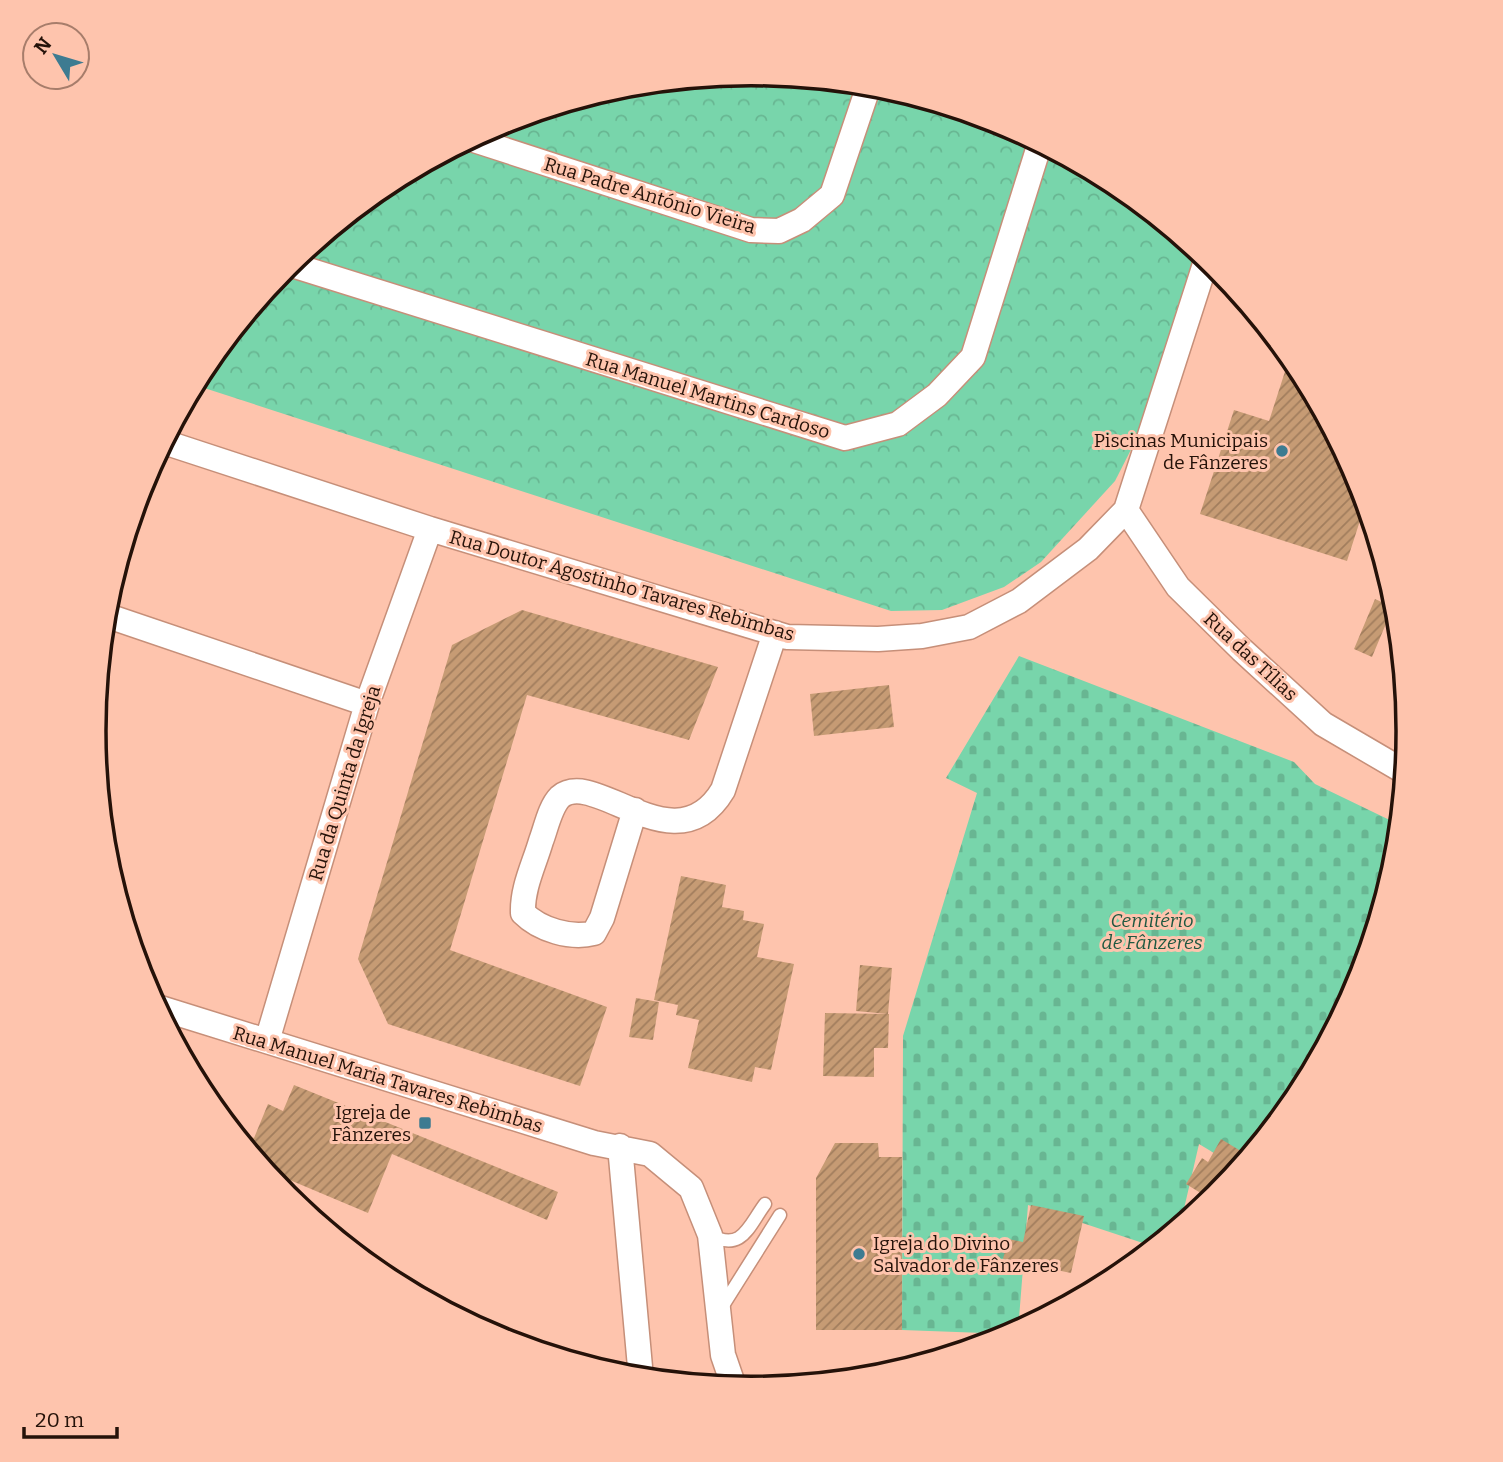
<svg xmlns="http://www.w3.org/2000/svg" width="1503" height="1462" viewBox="0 0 1503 1462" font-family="Bitter,serif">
	<defs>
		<pattern id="forest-crowns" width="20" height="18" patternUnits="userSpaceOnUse" patternTransform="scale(1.75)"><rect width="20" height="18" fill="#78d5ab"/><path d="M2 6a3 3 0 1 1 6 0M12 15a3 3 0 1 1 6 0" fill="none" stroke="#68b692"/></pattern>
		<pattern id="cemetery-stones" width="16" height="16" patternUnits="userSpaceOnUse" patternTransform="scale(1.75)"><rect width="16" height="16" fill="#78d5ab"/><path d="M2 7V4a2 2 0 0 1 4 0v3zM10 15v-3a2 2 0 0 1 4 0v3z" fill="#68b692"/></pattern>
		<pattern id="building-hatch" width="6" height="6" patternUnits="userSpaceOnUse" patternTransform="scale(1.75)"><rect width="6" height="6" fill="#c69b74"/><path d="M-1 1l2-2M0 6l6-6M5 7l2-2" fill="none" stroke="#a17d5d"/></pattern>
	</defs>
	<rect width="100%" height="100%" fill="#fec4ad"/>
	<path fill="url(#forest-crowns)" d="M752 74 880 86 1003 124 1117 185 1198 251 1142 428 1115 481 1041 562 1004 587 942 610 891 611 195 385 205 365 287 266 387 184 500 123 624 86Z"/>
	<path fill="url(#cemetery-stones)" d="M1019 656 1294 762 1315 784 1400 825 1396 860 1359 983 1298 1097 1239 1168 1199 1144 1180 1226 1155 1247 1028 1205 1018 1331 1011 1334 902 1330 903 1036 977 793 946 778Z"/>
	<path fill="url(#building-hatch)" d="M1290 356 1359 480 1366 502 1347 561 1200 514 1234 410 1269 421Z
		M1375 599 1393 607 1372 657 1354 649Z
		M522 610 718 667 689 740 527 695 450 950 607 1007 580 1086 388 1024 358 959 452 645Z
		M889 685 894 727 814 736 810 694Z
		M681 876 726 885 722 907 744 911 743 920 764 924 757 957 794 964 771 1070 755 1067 752 1082 688 1068 699 1020 676 1015 678 1005 654 1000Z
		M860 965 892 968 888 1014 856 1011Z
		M636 998 659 1002 653 1040 629 1037Z
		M825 1013 889 1014 888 1048H874V1077L823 1076Z
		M294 1085 558 1192 547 1220 392 1154 368 1213 266 1170 232 1129 254 1138 268 1104 283 1111Z
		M1221 1139 1249 1156 1212 1200 1186 1184 1202 1158 1208 1162Z
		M835 1143H878L879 1157H902V1330H816V1178Z
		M1031 1205 1084 1216 1071 1273 1003 1259 1008 1239 1023 1242Z"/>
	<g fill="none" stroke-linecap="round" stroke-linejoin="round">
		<g stroke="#c68f79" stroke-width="15">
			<path id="lane" d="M710 1235C742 1252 748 1227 765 1204
				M722 1307 780 1215"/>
		</g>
		<g stroke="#c68f79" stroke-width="27">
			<path id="street" d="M471 139 751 230 779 231 802 220 832 195 869 85
				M289 264 845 438 898 424 937 395 973 357 1040 143
				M164 442 430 529 787 637 878 639 922 636 969 627 1019 601 1088 549 1126 510 1207 258
				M1126 510 1178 587 1242 650 1323 724 1405 772
				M105 615 367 704
				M635 810 602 918 594 933C571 939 540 930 523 913 522 888 534 865 541 841 546 828 550 807 560 797 595 767 676 869 723 790L775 633
				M157 1007 594 1143 650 1154 691 1188 710 1235 723 1355 734 1387
				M267 1041 367 704 430 529
				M620 1146 641 1378"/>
		</g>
		<use href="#lane" stroke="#fff" stroke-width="12"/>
		<use href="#street" stroke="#fff" stroke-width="24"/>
	</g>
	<g fill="#3d7b91" stroke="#fec4ad" stroke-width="2.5">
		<circle cx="1282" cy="451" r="7"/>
		<rect x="418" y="1116" width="14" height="14" rx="3.5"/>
		<circle cx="859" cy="1254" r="7"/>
	</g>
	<g text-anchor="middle" stroke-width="6" stroke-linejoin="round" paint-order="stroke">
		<g font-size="19" fill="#251209" stroke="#fec4ad">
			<text transform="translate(650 195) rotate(17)" y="7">Rua Padre António Vieira</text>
			<text transform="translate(708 395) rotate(17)" y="7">Rua Manuel Martins Cardoso</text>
			<text transform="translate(622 585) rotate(16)" y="7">Rua Doutor Agostinho Tavares Rebimbas</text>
			<text transform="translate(1251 656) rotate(43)" y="7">Rua das Tílias</text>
			<text transform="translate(344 783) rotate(-73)" y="7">Rua da Quinta da Igreja</text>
			<text transform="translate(388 1079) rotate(17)" y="7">Rua Manuel Maria Tavares Rebimbas</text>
		</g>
		<g font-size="19" fill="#251209" stroke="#fec4ad" text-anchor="end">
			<text x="1268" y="447">Piscinas Municipais<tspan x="1268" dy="22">de Fânzeres</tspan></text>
			<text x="411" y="1119">Igreja de<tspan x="411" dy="22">Fânzeres</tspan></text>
			<text x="873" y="1250" text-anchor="start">Igreja do Divino<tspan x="873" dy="22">Salvador de Fânzeres</tspan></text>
		</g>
		<g font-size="19" font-style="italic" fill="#1f5841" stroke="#fec4ad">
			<text x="1152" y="927">Cemitério<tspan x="1152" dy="22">de Fânzeres</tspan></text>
		</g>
	</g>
	<path d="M0 0H1503V1462H0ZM106 731a645 645 0 1 1 1290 0a645 645 0 1 1-1290 0Z" fill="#fec4ad" fill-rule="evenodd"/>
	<path fill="none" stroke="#251209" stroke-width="3.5" d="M106 731a645 645 0 1 1 1290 0a645 645 0 1 1-1290 0Z"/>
	<g transform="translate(56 56) rotate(308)"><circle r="33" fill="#fec4ad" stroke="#a77d6b" stroke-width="2"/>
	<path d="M0-5L12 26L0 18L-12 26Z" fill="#3d7b91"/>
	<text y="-10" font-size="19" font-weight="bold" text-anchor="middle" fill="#251209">N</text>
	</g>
	<path d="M24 1427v10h93v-10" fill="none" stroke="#251209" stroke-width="3.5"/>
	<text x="35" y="1427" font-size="21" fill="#251209" stroke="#fec4ad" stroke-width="5" paint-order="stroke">20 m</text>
</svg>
